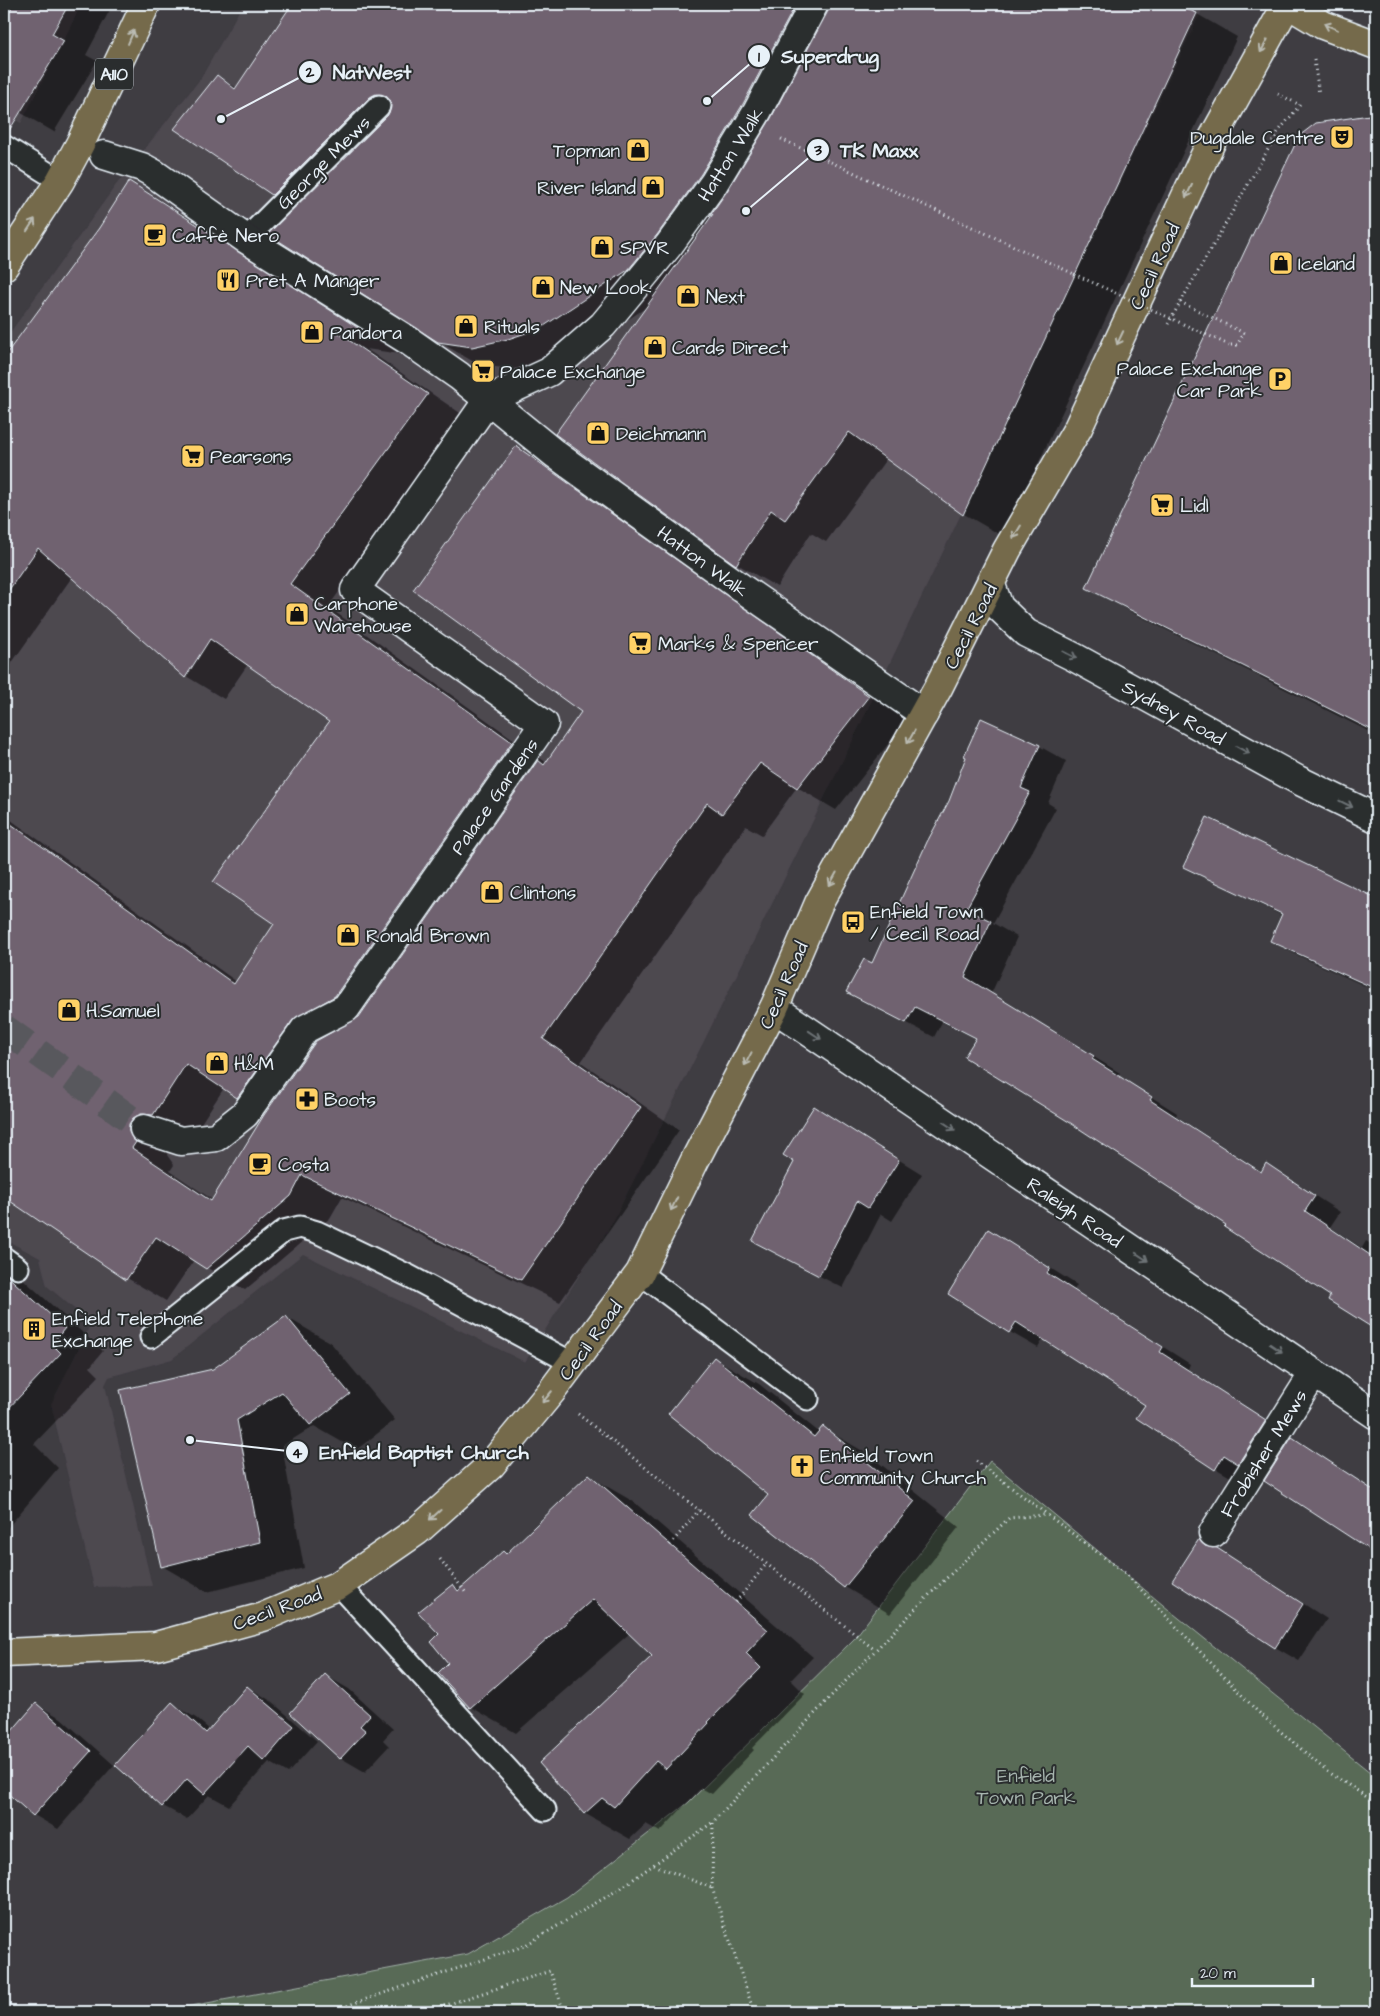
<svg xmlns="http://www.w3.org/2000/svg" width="1380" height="2016" viewBox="0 0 1380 2016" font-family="'Architects Daughter',sans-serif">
	<rect width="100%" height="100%" fill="#3f3d42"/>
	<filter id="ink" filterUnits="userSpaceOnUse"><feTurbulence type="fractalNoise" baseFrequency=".02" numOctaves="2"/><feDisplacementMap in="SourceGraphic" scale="10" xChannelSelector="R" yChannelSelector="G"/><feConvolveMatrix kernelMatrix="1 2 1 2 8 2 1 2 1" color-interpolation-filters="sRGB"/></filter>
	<g filter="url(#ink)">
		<path fill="#4d4850" d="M4 4H82L21 123 4 113Z
			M243 4H1184L1202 10 854 738 702 1045 613 1222 525 1362 303 1254 172 1359 109 1377 105 1385 152 1586 94 1587 51 1404 91 1323 47 1286 40 1258 4 1239V341L116 185 201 78Z"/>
		<path fill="#586b56" stroke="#a0aea7" d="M990 1461 1169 1610 1376 1777V2012H159L468 1954 567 1897 689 1802 854 1639Z"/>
		<path fill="#0007" fill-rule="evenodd" d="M4 4H113L86 55 97 61 54 132 4 103Z
			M293 4H565V24L599 15 609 4H1168L1197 14 1237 37 1004 537 964 514 887 458 826 542 811 533 777 587 737 564 647 307 582 350 549 361 513 369 479 365 438 341 296 208 273 194 217 76 237 88ZM851 426 853 427 786 520H783Z
			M1376 115V735L1133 613 1088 587 1317 124Z
			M130 183 168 205 401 354 366 349 466 417 328 607 547 763 583 712 516 448 555 470 907 720 836 810 797 787 762 835 746 826 581 1062 679 1130 560 1302 342 1197 330 1218 245 1290 194 1260 166 1301 127 1278 4 1195V815L237 982 276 924 331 722 248 664 224 699 186 676 72 577 4 674V361L100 229ZM224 1088 266 1113 213 1200 170 1171 174 1165 167 1155 168 1146 192 1137Z
			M1039 746 1066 761 1048 803 1056 808 993 923 1017 937 991 994 1120 1073 1118 1076 1177 1113 1176 1116 1262 1172 1267 1165 1340 1212 1330 1227 1362 1248 1366 1241 1376 1247V1329L1330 1300 1332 1295 1227 1224 977 1039 942 1022 934 1037 848 992 873 965 951 801Z
			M1185 867 1372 897 1373 895 1376 896V991L1295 954 1271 941 1283 916Z
			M838 1122 922 1174 892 1221 881 1214 843 1288 778 1255Z
			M1017 1247 1077 1285 1074 1290 1190 1364 1188 1369 1292 1439 1376 1492V1553L1253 1471 1244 1485 1215 1468 1147 1404 1044 1338 1038 1348 1010 1332Z
			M4 1262 103 1351 90 1367 99 1376 34 1444 58 1468 4 1532Z
			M286 1317 331 1343 395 1420 356 1450 314 1426 282 1446 304 1568 207 1592 162 1566 213 1370Z
			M714 1358 759 1384 820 1433 823 1428 868 1454 959 1527 890 1614 845 1587 754 1514 770 1495Z
			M589 1476 634 1502 813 1657 791 1680 805 1694 752 1748 754 1750 712 1794 701 1788 660 1832 646 1824 630 1839 584 1813 654 1656 630 1633 516 1733 471 1707 440 1673 450 1663 441 1634 453 1586 461 1590 506 1555Z
			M1199 1541 1241 1563 1327 1619 1299 1661 1275 1647Z
			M326 1676 349 1689 393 1729 383 1740 389 1746 365 1772 341 1758 292 1713Z
			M248 1687 271 1701 317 1741 288 1773 269 1762 229 1806 209 1795 187 1819 163 1806 172 1704 196 1718 210 1730Z
			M37 1705 61 1718 114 1765 58 1829 34 1815 4 1789V1742Z"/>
		<path fill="#6f626f" stroke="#e8f1f8" d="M14 4H69L52 34 64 41 7 134H4V20Z
			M292 4H796L743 104 701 174 657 235 628 270 541 328 508 339 472 347 438 342 268 234 388 115 391 103 387 97 376 94 370 97 272 195 174 129 217 75 235 89Z
			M830 4H1172L1197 13 963 515 849 432 785 520 771 510 736 565 555 434 713 214 709 217 727 191 770 120 828 11Z
			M1376 114V732L1086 588 1299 136 1316 123Z
			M129 181 366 333 331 328 428 394 290 584 512 742 335 996 293 1020 237 1098 186 1064 153 1115 141 1114 133 1118 129 1124V1132L136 1142 132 1148 211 1201 264 1115 316 1041 359 1017 538 760 544 765 581 712 413 590 516 446 869 696 797 788 760 763 722 814 707 803 543 1039 641 1107 521 1280 302 1175 291 1196 206 1269 156 1237 126 1280 4 1197V819L234 984 274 924 213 882 329 722 210 639 185 678 38 548 4 597V357L99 228Z
			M981 718 1040 745 1021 788 1030 792 966 909 991 921 965 977 1094 1056 1092 1059 1152 1097 1150 1100 1261 1172 1266 1163 1315 1196 1305 1211 1376 1259V1330L1328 1300 1330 1296 1224 1227 1226 1225 1069 1122 964 1057 976 1038 915 1007 906 1023 846 992 864 959 872 963 927 842 949 801 966 757 964 756Z
			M1207 817 1376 898V989L1270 941 1282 914 1183 867Z
			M814 1106 899 1160 868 1208 857 1201 819 1276 752 1241 794 1162 783 1155Z
			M988 1229 1050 1268 1047 1273 1163 1347 1160 1352 1266 1420 1238 1464 1224 1455 1215 1470 1136 1418 1145 1405 1016 1322 1009 1333 948 1294Z
			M4 1273 65 1328 52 1344 61 1353 4 1413Z
			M286 1316 350 1394 310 1425 282 1392 237 1420 260 1542 161 1567 120 1390 213 1369Z
			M714 1357 814 1437 823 1426 915 1501 844 1588 752 1515 768 1495 668 1414Z
			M1292 1437 1376 1492V1554L1264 1481Z
			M589 1474 768 1630 746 1653 761 1668 708 1722 709 1723 666 1769 656 1761 614 1807 602 1798 584 1814 539 1763 652 1656 593 1599 470 1708 438 1673 448 1663 431 1642 439 1634 418 1612 453 1584 458 1591 503 1551 506 1554Z
			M1199 1539 1205 1546 1217 1548 1303 1604 1275 1648 1172 1581Z
			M325 1674 370 1715 360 1726 366 1731 340 1759 290 1713Z
			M247 1686 294 1726 264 1761 248 1746 204 1794 187 1779 162 1807 115 1765 172 1702 206 1733Z
			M36 1703 91 1751 33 1816 4 1790V1740Z"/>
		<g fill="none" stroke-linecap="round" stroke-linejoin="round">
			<path stroke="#58585d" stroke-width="28" stroke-dasharray="28 14" stroke-linecap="butt" d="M4 1028 144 1129"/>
			<g stroke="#e8f1f8" stroke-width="25">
				<path id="lane" d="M4 146 60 181
					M246 239 379 106
					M4 1258 18 1268
					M640 1273 808 1399
					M151 1337 284 1231 300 1227 317 1232 409 1276 572 1363
					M339 1585 545 1810"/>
			</g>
			<g stroke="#e8f1f8" stroke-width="31">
				<path id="street" d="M104 155 142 167 153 173 246 239 409 341 459 376 555 454 743 589 924 714
					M991 585 999 607 1026 633 1074 657 1298 780 1376 818
					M774 1008 1376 1415
					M144 1129 181 1141 216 1137 245 1114 305 1029 346 1008 544 724 355 590 488 400 549 372 603 325 669 245 714 183 757 112 814 4
					M1213 1533 1314 1373"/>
			</g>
			<g stroke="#e8f1f8" stroke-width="31">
				<path id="primary" d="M1288 4 1323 25 1376 45
					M4 266 60 181 80 144 146 4
					M4 1653 156 1646 263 1617 339 1585 417 1531 491 1465 551 1392 640 1273 696 1158 774 1008 819 903 938 688 1007 550 1078 428 1213 138 1287 4"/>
			</g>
			<path stroke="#e8f1f8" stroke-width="3" stroke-dasharray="1 4" stroke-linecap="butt" d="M1314 60 1319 94
				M781 139 1074 274
				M1180 302 1244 333 1237 345H1229
				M1168 324 1278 132 1300 105 1278 94
				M578 1414 875 1650
				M976 1461 1125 1573 1257 1711 1324 1769 1376 1803
				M670 1545 699 1510
				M440 1559 466 1593
				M736 1602 767 1563
				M654 1865 712 1888
				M328 2012 524 1946 621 1888 713 1822
				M425 2012 550 1971 564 2012
				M754 2012 712 1888 713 1822 834 1693 930 1594 1009 1518 1045 1515"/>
			<use href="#lane" stroke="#2a2d2e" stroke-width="21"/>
			<use href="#street" stroke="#2a2d2e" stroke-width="28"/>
			<use href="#primary" stroke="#756b4b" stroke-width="28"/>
			<path stroke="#e8f1f8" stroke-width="3" stroke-dasharray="1 4" stroke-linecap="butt" d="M1074 274 1229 345"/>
		</g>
		<defs><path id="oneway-shaft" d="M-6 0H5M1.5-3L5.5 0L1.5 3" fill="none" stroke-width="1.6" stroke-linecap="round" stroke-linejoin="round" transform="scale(1.25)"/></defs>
		<g stroke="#babbb3">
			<use href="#oneway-shaft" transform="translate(1331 27) rotate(-157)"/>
			<use href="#oneway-shaft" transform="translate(131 37) rotate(-67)"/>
			<use href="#oneway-shaft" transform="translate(1264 46) rotate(119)"/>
			<use href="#oneway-shaft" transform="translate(1189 191) rotate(115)"/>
			<use href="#oneway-shaft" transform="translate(31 225) rotate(-57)"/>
			<use href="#oneway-shaft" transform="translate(1120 338) rotate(115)"/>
			<use href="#oneway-shaft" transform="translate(1017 532) rotate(121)"/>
			<use href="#oneway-shaft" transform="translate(911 737) rotate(119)"/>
			<use href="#oneway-shaft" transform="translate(833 879) rotate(119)"/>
			<use href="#oneway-shaft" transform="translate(748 1059) rotate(118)"/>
			<use href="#oneway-shaft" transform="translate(674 1204) rotate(116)"/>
			<use href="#oneway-shaft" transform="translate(547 1397) rotate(130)"/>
			<use href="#oneway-shaft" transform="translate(435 1515) rotate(138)"/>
		</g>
		<g stroke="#6c7275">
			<use href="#oneway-shaft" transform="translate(1070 655) rotate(27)"/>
			<use href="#oneway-shaft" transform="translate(1243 750) rotate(29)"/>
			<use href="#oneway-shaft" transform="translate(1346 804) rotate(26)"/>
			<use href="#oneway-shaft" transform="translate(815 1035) rotate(34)"/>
			<use href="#oneway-shaft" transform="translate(949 1126) rotate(34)"/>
			<use href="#oneway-shaft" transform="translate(1142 1257) rotate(34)"/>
			<use href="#oneway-shaft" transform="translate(1276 1348) rotate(34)"/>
		</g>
	</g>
	<defs>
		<g id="theatre-square" transform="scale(1.25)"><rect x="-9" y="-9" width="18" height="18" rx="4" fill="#ffd166" stroke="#2a2d2e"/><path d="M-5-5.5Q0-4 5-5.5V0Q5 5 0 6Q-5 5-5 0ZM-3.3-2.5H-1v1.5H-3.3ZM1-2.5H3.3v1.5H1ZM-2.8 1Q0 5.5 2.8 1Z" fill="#111"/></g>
		<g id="shop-square" transform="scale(1.25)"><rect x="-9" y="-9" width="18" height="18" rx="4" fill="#ffd166" stroke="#2a2d2e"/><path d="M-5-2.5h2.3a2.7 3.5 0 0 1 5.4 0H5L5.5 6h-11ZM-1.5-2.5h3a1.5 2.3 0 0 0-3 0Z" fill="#111"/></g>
		<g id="cafe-square" transform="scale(1.25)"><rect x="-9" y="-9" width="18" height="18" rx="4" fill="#ffd166" stroke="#2a2d2e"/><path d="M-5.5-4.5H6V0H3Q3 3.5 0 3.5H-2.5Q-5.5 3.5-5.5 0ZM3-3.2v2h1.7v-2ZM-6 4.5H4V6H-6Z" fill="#111"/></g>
		<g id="restaurant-square" transform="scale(1.25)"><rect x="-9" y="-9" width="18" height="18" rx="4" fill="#ffd166" stroke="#2a2d2e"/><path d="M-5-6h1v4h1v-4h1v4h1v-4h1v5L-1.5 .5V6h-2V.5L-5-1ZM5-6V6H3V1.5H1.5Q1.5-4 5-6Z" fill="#111"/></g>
		<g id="supermarket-square" transform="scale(1.25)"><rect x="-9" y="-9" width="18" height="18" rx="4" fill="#ffd166" stroke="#2a2d2e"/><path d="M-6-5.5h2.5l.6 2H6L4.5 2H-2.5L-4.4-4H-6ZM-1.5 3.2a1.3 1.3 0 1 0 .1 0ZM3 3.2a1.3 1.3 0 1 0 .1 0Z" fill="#111"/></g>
		<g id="parking-square" transform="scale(1.25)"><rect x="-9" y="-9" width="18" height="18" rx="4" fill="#ffd166" stroke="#2a2d2e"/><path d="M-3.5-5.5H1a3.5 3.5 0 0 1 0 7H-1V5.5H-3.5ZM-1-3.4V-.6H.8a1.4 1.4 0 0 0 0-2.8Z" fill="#111"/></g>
		<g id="bus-square" transform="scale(1.25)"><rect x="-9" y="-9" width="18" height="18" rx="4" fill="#ffd166" stroke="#2a2d2e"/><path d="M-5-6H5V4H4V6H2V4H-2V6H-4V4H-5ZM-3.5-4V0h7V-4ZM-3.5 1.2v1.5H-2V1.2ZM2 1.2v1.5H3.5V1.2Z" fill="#111"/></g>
		<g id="pharmacy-square" transform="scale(1.25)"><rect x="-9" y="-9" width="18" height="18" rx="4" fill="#ffd166" stroke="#2a2d2e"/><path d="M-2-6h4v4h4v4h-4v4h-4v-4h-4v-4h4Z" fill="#111"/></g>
		<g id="building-square" transform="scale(1.25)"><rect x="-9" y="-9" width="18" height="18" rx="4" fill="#ffd166" stroke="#2a2d2e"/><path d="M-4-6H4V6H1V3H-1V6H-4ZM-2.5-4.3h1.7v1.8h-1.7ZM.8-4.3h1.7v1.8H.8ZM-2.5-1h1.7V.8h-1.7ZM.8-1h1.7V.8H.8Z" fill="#111"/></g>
		<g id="church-square" transform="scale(1.25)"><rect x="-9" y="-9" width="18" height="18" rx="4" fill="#ffd166" stroke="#2a2d2e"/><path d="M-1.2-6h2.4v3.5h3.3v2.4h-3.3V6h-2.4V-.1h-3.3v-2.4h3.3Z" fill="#111"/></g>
	</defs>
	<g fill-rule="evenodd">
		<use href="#theatre-square" x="1342" y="137"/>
		<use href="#shop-square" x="638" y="150"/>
		<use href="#shop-square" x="653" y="187"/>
		<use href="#cafe-square" x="155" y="235"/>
		<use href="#shop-square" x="602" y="247"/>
		<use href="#shop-square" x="1281" y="263"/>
		<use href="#restaurant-square" x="228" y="280"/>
		<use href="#shop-square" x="543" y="287"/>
		<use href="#shop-square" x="688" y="296"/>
		<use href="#shop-square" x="466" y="326"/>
		<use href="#shop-square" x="312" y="332"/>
		<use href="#shop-square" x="655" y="347"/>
		<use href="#supermarket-square" x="483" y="371"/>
		<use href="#parking-square" x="1280" y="379"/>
		<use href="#shop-square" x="598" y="433"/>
		<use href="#supermarket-square" x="193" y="456"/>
		<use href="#supermarket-square" x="1162" y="505"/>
		<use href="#shop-square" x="297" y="614"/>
		<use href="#supermarket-square" x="640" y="643"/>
		<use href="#shop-square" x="492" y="892"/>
		<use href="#bus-square" x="853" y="922"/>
		<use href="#shop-square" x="348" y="935"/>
		<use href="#shop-square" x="69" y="1010"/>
		<use href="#shop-square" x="217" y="1063"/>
		<use href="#pharmacy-square" x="307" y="1099"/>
		<use href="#cafe-square" x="260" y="1164"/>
		<use href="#building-square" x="34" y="1329"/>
		<use href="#church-square" x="802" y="1466"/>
	</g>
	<g text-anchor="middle" stroke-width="4" stroke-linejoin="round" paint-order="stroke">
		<rect fill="#2a2d2e" stroke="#afb6bb" stroke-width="1" x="95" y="58.5" width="38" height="31" rx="4"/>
		<g font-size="18" font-weight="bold" fill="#e8f1f8">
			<text x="114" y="80">A110</text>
		</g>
		<g font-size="19" fill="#e8f1f8" stroke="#2a2d2e" text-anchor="start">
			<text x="1324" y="144" text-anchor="end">Dugdale Centre</text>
			<text x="620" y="157" text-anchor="end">Topman</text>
			<text x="636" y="194" text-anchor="end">River Island</text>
			<text x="172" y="242">Caffè Nero</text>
			<text x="620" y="254">SPVR</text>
			<text x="1298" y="270">Iceland</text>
			<text x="246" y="287">Pret A Manger</text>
			<text x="560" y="294">New Look</text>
			<text x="706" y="303">Next</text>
			<text x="484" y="333">Rituals</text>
			<text x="330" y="339">Pandora</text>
			<text x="672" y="354">Cards Direct</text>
			<text x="1262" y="375" text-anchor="end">Palace Exchange<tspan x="1262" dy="22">Car Park</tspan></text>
			<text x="500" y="378">Palace Exchange</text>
			<text x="616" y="440">Deichmann</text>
			<text x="210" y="463">Pearsons</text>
			<text x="1180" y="512">Lidl</text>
			<text x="314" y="610">Carphone<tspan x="314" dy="22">Warehouse</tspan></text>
			<text x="658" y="650">Marks &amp; Spencer</text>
			<text x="510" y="899">Clintons</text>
			<text x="870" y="918">Enfield Town<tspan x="870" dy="22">/ Cecil Road</tspan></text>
			<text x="366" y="942">Ronald Brown</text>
			<text x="86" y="1017">H.Samuel</text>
			<text x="234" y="1070">H&amp;M</text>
			<text x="324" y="1106">Boots</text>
			<text x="278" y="1171">Costa</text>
			<text x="52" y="1325">Enfield Telephone<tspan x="52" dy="22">Exchange</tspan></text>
			<text x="820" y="1462">Enfield Town<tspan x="820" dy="22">Community Church</tspan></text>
		</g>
		<g font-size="19" fill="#e8f1f8" stroke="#2a2d2e">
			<text transform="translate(730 154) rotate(-58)" y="7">Hatton Walk</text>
			<text transform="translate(323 162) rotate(-45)" y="7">George Mews</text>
			<text transform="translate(1154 266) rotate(-65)" y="7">Cecil Road</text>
			<text transform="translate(703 561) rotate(36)" y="7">Hatton Walk</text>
			<text transform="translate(970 626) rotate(-63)" y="7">Cecil Road</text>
			<text transform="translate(1174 712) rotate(29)" y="7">Sydney Road</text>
			<text transform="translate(494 796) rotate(-55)" y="7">Palace Gardens</text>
			<text transform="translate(783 985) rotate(-66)" y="7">Cecil Road</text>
			<text transform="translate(1075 1212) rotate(34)" y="7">Raleigh Road</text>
			<text transform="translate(590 1340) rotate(-54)" y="7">Cecil Road</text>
			<text transform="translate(1263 1453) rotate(-58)" y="7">Frobisher Mews</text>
			<text transform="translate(277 1608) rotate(-20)" y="7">Cecil Road</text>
		</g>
		<g font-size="19" fill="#a7b5af" stroke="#2a2d2e">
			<text x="1026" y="1782">Enfield<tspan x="1026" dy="22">Town Park</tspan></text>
		</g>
	</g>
	<path fill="none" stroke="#e8f1f8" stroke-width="2" d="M707 101L759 56M221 119L310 72M746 211L818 150M190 1440L297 1452"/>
	<g fill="#e8f1f8" stroke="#2a2d2e" stroke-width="2">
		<circle cx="707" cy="101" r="5"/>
		<circle cx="221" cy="119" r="5"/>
		<circle cx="746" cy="211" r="5"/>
		<circle cx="190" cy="1440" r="5"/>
		<circle cx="759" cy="56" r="12"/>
		<circle cx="310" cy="72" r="12"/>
		<circle cx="818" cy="150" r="12"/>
		<circle cx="297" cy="1452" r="12"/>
	</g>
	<g font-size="15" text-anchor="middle" font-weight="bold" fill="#111">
		<text x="759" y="62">1</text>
		<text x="310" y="77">2</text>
		<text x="818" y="155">3</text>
		<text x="297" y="1458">4</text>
	</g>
	<g font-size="20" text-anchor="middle" font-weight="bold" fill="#e8f1f8" stroke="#2a2d2e" stroke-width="4" stroke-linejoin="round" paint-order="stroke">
		<text x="830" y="63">Superdrug</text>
		<text x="372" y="79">NatWest</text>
		<text x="879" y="157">TK Maxx</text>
		<text x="424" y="1459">Enfield Baptist Church</text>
	</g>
	<rect width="1380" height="2016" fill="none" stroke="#2a2d2e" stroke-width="20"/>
	<rect x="10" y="10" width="1360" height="1996" fill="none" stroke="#e8f1f8" stroke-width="2" filter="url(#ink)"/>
	<path d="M1192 1978v8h121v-8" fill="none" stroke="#e8f1f8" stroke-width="2.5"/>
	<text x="1200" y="1978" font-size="15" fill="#e8f1f8" stroke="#2a2d2e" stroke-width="4" paint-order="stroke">20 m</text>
</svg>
